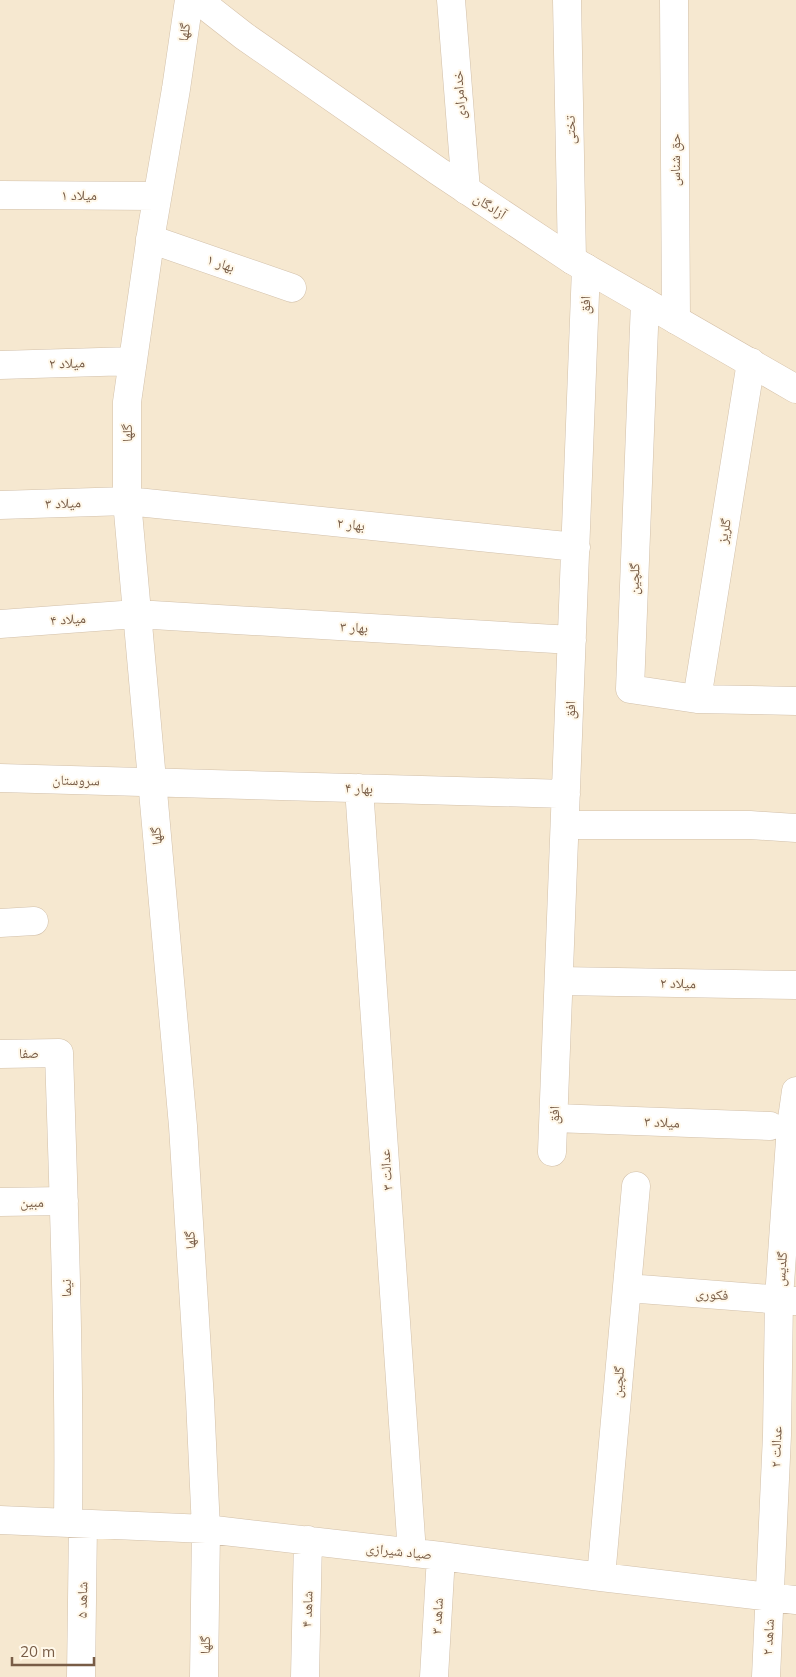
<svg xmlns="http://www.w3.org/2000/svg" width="796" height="1677" viewBox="0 0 796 1677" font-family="Mulish,'Noto Naskh Arabic',sans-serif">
	<rect width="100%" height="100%" fill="#fef5e2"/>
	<path fill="#f6e8d0" d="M0 0H796V1677H0Z"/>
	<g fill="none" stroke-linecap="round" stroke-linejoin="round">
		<g stroke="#d2c0aa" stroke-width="29">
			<path id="street" d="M189 0 176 89 152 228 127 402V501L183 1126 200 1400 206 1529 204 1677
				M451 0 466 190
				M567 0 572 260
				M674 0 676 320
				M0 195 157 196
				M150 239 292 288
				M645 302 630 689 697 699 796 701
				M0 365 133 361
				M0 505 127 501 576 547
				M0 624 136 614 572 640
				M697 699 751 362
				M0 778 566 794
				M359 788 412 1553
				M565 825H750L796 828
				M0 923 34 921
				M559 981 796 985
				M0 1054 59 1053C64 1209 70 1366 68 1523
				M554 1118 770 1126
				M552 1152 586 268
				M0 1202 64 1201
				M627 1288 796 1301
				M0 1520 206 1529 441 1556 601 1577 796 1600
				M601 1577 636 1186
				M81 1677 83 1524
				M305 1677 308 1540
				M434 1677 441 1556
				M766 1677 777 1435 779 1298 791 1126 796 1091"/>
		</g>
		<g stroke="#d5c0a8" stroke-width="29">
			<path id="secondary" d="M198 0 244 36 438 171 572 260 796 389"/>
		</g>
		<use href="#street" stroke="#fff" stroke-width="28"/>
		<use href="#secondary" stroke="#fff" stroke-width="28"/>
	</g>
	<g text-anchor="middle" stroke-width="4" stroke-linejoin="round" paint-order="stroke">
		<g font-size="14" fill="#785c46" stroke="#fff8ea">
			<text transform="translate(184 32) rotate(-82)" y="5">گلها</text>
			<text transform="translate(459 95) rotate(-94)" y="5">خدامرادی</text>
			<text transform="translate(570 130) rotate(-91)" y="5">تختی</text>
			<text transform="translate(675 160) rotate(-90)" y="5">حق شناس</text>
			<text x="79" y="200">میلاد ۱</text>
			<text transform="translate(490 206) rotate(33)" y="5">آزادگان</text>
			<text transform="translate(221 263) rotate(19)" y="5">بهار ۱</text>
			<text transform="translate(585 305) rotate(-88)" y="5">افق</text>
			<text transform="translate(67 363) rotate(-2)" y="5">میلاد ۲</text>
			<text transform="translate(127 433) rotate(-90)" y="5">گلها</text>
			<text transform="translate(63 503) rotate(-2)" y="5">میلاد ۳</text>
			<text transform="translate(351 524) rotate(6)" y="5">بهار ۲</text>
			<text transform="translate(724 531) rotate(-81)" y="5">گلریز</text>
			<text transform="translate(634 579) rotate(-88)" y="5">گلچین</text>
			<text transform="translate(68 619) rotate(-4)" y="5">میلاد ۴</text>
			<text transform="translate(354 627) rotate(3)" y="5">بهار ۳</text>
			<text transform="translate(570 710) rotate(-88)" y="5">افق</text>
			<text transform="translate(76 780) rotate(1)" y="5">سروستان</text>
			<text transform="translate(359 788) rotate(2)" y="5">بهار ۴</text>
			<text transform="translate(156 836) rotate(-95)" y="5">گلها</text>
			<text transform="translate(678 983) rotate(1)" y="5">میلاد ۲</text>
			<text transform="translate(29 1053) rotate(-1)" y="5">صفا</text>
			<text transform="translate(554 1115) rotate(-88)" y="5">افق</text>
			<text transform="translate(662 1122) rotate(2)" y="5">میلاد ۳</text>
			<text transform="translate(386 1170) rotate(-94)" y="5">عدالت ۳</text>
			<text transform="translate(32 1202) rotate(-1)" y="5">مبین</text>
			<text transform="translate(190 1240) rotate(-94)" y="5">گلها</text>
			<text transform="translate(781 1269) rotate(-86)" y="5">گلدیس</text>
			<text transform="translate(66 1288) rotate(-91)" y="5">نیما</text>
			<text transform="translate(712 1294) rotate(4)" y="5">فکوری</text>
			<text transform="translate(618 1382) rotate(-85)" y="5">گلچین</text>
			<text transform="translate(776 1447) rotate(-88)" y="5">عدالت ۲</text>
			<text transform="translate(399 1551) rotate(6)" y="5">صیاد شیرازی</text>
			<text transform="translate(82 1600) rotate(-89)" y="5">شاهد ۵</text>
			<text transform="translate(307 1609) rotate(-88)" y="5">شاهد ۴</text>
			<text transform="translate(437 1616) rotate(-87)" y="5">شاهد ۳</text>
			<text transform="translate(768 1637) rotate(-87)" y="5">شاهد ۲</text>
			<text transform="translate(205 1645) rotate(-89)" y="5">گلها</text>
		</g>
	</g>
	<path d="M12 1657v8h82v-8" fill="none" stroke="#785c46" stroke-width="2.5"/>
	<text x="20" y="1657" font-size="15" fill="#785c46" stroke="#fff8ea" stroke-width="4" paint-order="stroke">20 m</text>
</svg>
